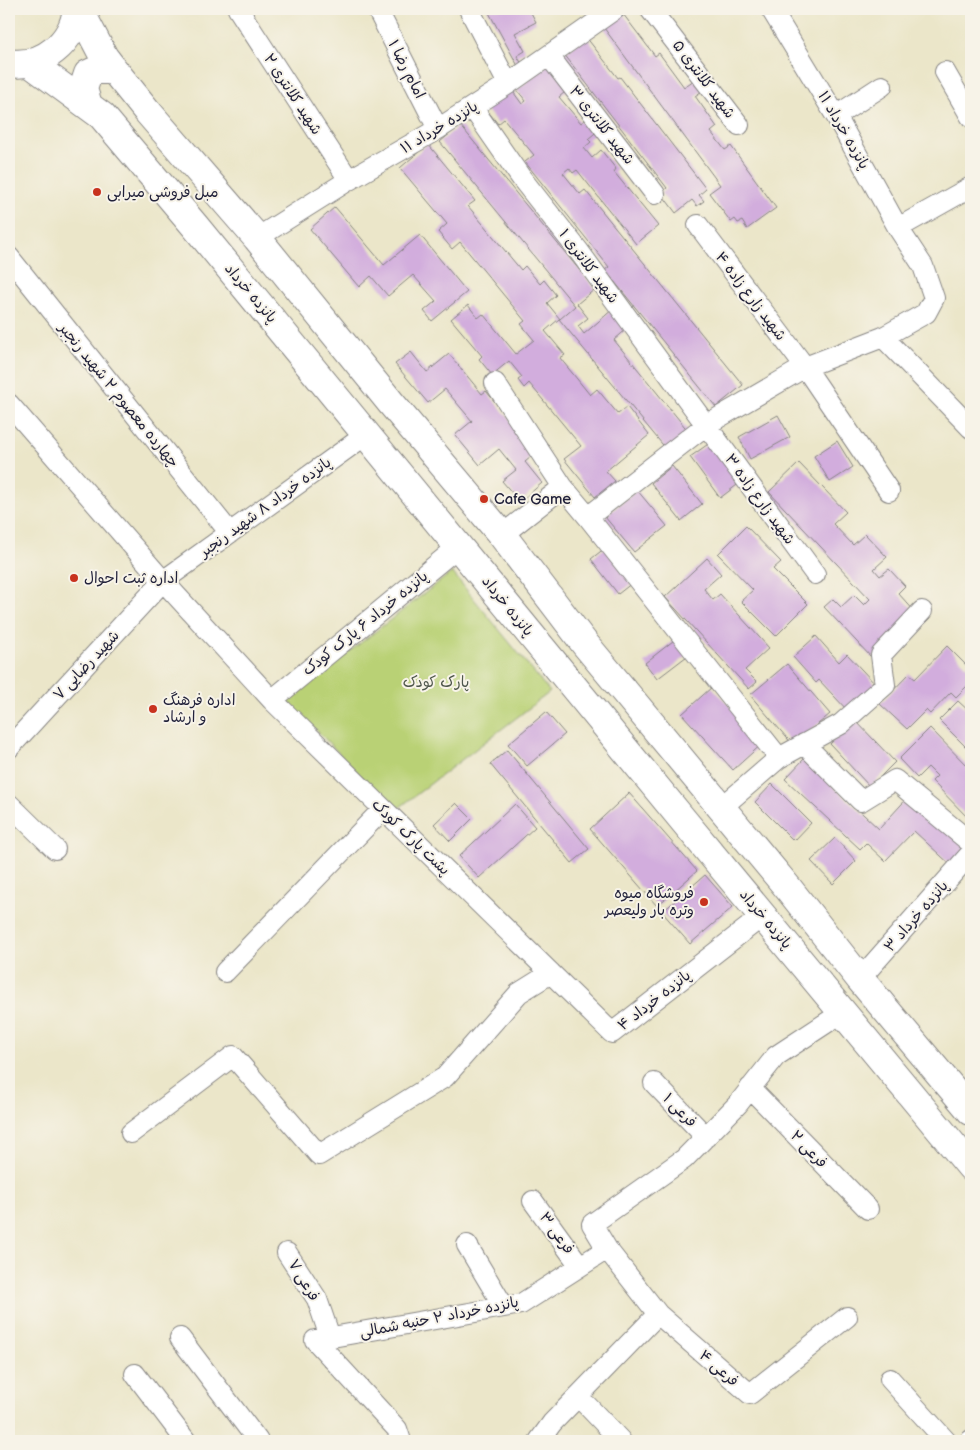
<svg xmlns="http://www.w3.org/2000/svg" width="980" height="1450" viewBox="0 0 980 1450" font-family="'Balsamiq Sans','Playpen Sans Arabic',sans-serif">
	<rect width="100%" height="100%" fill="#f7f3e8"/>
	<filter id="ink" filterUnits="userSpaceOnUse"><feTurbulence type="fractalNoise" baseFrequency=".02" numOctaves="2"/><feDisplacementMap in="SourceGraphic" scale="10" xChannelSelector="R" yChannelSelector="G"/><feConvolveMatrix kernelMatrix="1 2 1 2 8 2 1 2 1" color-interpolation-filters="sRGB"/></filter>
	<filter id="wash" filterUnits="userSpaceOnUse"><feTurbulence type="fractalNoise" baseFrequency=".0096" numOctaves="4" result="noise"/><feDisplacementMap in="SourceGraphic" scale="20" xChannelSelector="R" yChannelSelector="G"/><feGaussianBlur stdDeviation="1.12" result="paint"/><feColorMatrix in="noise" values="0 0 0 0 0 0 0 0 0 0 0 0 0 0 0 0 0 1.4 0 .05"/><feComposite in="paint" operator="in"/></filter>
	<g filter="url(#wash)">
		<rect width="100%" height="100%" fill="#ebe6c9"/>
		<path fill="#b9d175" stroke="#6e7a58" d="M452 572 550 692 395 811 287 700Z"/>
		<g id="blocks">
			<path fill="#d2addd" d="M487 9H529L536 22 515 33 525 51 517 56 522 64 518 66Z
				M623 14 655 56 659 53 684 87 697 78 705 89 695 96 717 127 711 132 725 150 731 146 776 208 747 229 742 221 738 223 735 219 731 222 709 193 720 185 604 28Z
				M586 37 618 78 620 77 706 189 699 195 704 201 697 206 692 200 676 213 661 193 667 188 564 54Z
				M550 63 570 88 559 97 581 123 590 116 601 128 588 139 591 142 584 148 592 158 601 150 616 169 614 172 658 226 636 244 577 170 573 173 569 168 563 173 580 194 585 190 743 385 716 407 605 270 609 267 525 162 534 155 504 119 498 124 486 109 511 89 522 104 526 101 517 90Z
				M460 125 595 289 577 304 588 318 578 326 584 334 613 309 628 328 614 340 689 432 667 450 559 319 545 331 565 355 560 358 590 395 597 389 618 414 627 407 649 435 606 471 615 481 595 497 564 459 581 446 529 383 524 388 518 380 522 377 509 361 492 375 479 359 482 356 451 319 468 305 478 318 483 314 516 354 534 340 521 324 525 321 460 242 452 249 438 232 447 224 400 168 428 144 475 201 468 206 521 270 525 266 540 284 544 280 556 295 547 303 560 319 575 306 440 142Z
				M335 207 384 265 420 235 467 292 432 321 424 311 436 301 413 275 388 296 371 276 359 287 310 229Z
				M411 352 427 372 449 354 482 394 486 391 537 452 525 462 542 483 520 502 502 481 516 470 499 449 480 465 455 435 472 421 445 389 428 403 395 364Z
				M778 415 790 437 750 459 739 437Z
				M837 441 853 467 830 482 814 456Z
				M711 442 741 482 720 498 690 457Z
				M799 463 846 512 833 524 853 545 865 534 887 557 874 569 880 576 889 569 905 586 898 593 917 614 872 658 824 607 833 599 841 607 854 595 864 605 870 599 769 492Z
				M672 466 702 504 681 521 651 483Z
				M637 490 667 526 634 552 605 517Z
				M746 526 781 562 773 569 808 604 776 636 741 601 753 590 718 554Z
				M605 548 632 583 618 594 591 559Z
				M707 558 721 574 704 589 713 600 720 594 769 648 745 670 757 682 749 689 665 597Z
				M816 636 839 662 847 654 876 685 848 711 819 680 816 683 793 657Z
				M678 637 691 653 657 679 645 663Z
				M947 646 971 670V682L956 697 951 692 930 714 926 710 907 729 880 704 909 674 915 679Z
				M787 664 830 714 793 745 750 695Z
				M712 687 763 743 733 770 682 714Z
				M958 701 971 713V752L939 720Z
				M546 712 565 734 527 766 508 744Z
				M855 720 895 762 870 787 830 744Z
				M930 728 971 770V821L932 781 937 776 928 767 917 778 899 759Z
				M507 750 589 849 572 863 490 764Z
				M804 759 879 829 911 794 969 849 953 867 914 831 885 861 866 843 860 849 785 779Z
				M772 784 811 823 794 841 755 802Z
				M629 793 697 871 657 906 590 829Z
				M456 803 472 819 450 841 434 824Z
				M515 804 535 827 479 878 459 856Z
				M835 838 856 861 833 884 811 861Z
				M705 875 733 907 690 944 662 912Z"/>
		</g>
	</g>
	<g filter="url(#ink)">
		<use href="#blocks" fill-opacity="0" stroke="#868482" stroke-width="1"/>
		<g fill="none" stroke-linecap="round" stroke-linejoin="round">
			<g stroke="#868482" stroke-width="22">
				<path id="street" d="M238 9 349 180
					M377 9 438 129
					M469 9 508 84
					M650 9 739 125
					M771 9 836 116 898 228
					M549 56 655 194
					M945 72 971 117
					M472 107 522 179 578 250 815 574
					M836 116 882 86
					M698 225 805 367 889 491
					M257 238 349 180 438 129 508 84 615 9
					M9 257 230 533
					M883 337 971 428
					M495 383 563 487
					M9 404 163 581 272 700 612 1033 764 915
					M588 517 779 758
					M502 535 563 487 588 517 706 425 805 367 883 337 926 313 934 298 923 266 898 228 971 187
					M272 700 459 546
					M804 744 861 801 895 780 971 843
					M9 748 163 581 367 434
					M9 804 55 849
					M721 808 779 758 841 724 885 685 881 655 922 611
					M225 972 383 809
					M860 979 971 853
					M654 1083 706 1137
					M750 1088 868 1209
					M131 1133 233 1056 319 1155 445 1077 519 993 551 973
					M533 1201 580 1266
					M467 1245 504 1307
					M607 1249 658 1314 750 1394 847 1317
					M287 1253 317 1299 330 1337
					M180 1338 258 1441
					M315 1340 521 1304 607 1249 592 1224 684 1159 738 1104 776 1056 843 1012
					M315 1340 397 1429 401 1441
					M135 1374 186 1441
					M890 1379 946 1441
					M578 1396 621 1441
					M539 1441 552 1423 658 1314
					M970 1441 971 1440"/>
			</g>
			<g stroke="#868482" stroke-width="30">
				<path id="secondary" d="M79 9 104 57 114 70 147 111 257 238 391 403 502 535 585 644 788 888 860 979 971 1111
					M9 63C43 68 73 42 77 9
					M30 63 102 116 195 226 683 820 971 1167
					M88 105 83 89 88 74 97 70H114"/>
			</g>
			<use href="#street" stroke="#fff" stroke-width="20"/>
			<use href="#secondary" stroke="#fff" stroke-width="28"/>
		</g>
	</g>
	<g fill="#c8321e" stroke="#f7f3e8" stroke-width="2">
		<circle cx="97" cy="192" r="5"/>
		<circle cx="484" cy="499" r="5"/>
		<circle cx="74" cy="578" r="5"/>
		<circle cx="153" cy="709" r="5"/>
		<circle cx="704" cy="902" r="5"/>
	</g>
	<g text-anchor="middle" stroke-width="4" stroke-linejoin="round" paint-order="stroke">
		<g font-size="15" fill="#22223b" stroke="#f7f3e8">
			<text transform="translate(407 69) rotate(63)" y="5">امام رضا ۱</text>
			<text transform="translate(704 79) rotate(53)" y="5">شهید کلانتری ۵</text>
			<text transform="translate(293 94) rotate(57)" y="5">شهید کلانتری ۲</text>
			<text transform="translate(602 125) rotate(52)" y="5">شهید کلانتری ۳</text>
			<text transform="translate(439 127) rotate(-31)" y="5">پانزده خرداد ۱۱</text>
			<text transform="translate(844 130) rotate(60)" y="5">پانزده خرداد ۱۱</text>
			<text transform="translate(589 266) rotate(53)" y="5">شهید کلانتری ۱</text>
			<text transform="translate(251 293) rotate(50)" y="5">پانزده خرداد</text>
			<text transform="translate(751 296) rotate(53)" y="5">شهید زارع زاده ۴</text>
			<text transform="translate(119 395) rotate(51)" y="5">چهارده معصوم ۲ شهید رنجبر</text>
			<text transform="translate(760 499) rotate(54)" y="5">شهید زارع زاده ۳</text>
			<text transform="translate(265 507) rotate(-36)" y="5">پانزده خرداد ۸ شهید رنجبر</text>
			<text transform="translate(508 606) rotate(51)" y="5">پانزده خرداد</text>
			<text transform="translate(365 623) rotate(-39)" y="5">پانزده خرداد ۶ پارک کودک</text>
			<text transform="translate(86 665) rotate(-47)" y="5">شهید رضایی ۷</text>
			<text transform="translate(411 837) rotate(44)" y="5">پشت پارک کودک</text>
			<text transform="translate(916 916) rotate(-49)" y="5">پانزده خرداد ۳</text>
			<text transform="translate(766 919) rotate(50)" y="5">پانزده خرداد</text>
			<text transform="translate(654 1000) rotate(-38)" y="5">پانزده خرداد ۴</text>
			<text transform="translate(680 1110) rotate(46)" y="5">فرعی ۱</text>
			<text transform="translate(809 1149) rotate(46)" y="5">فرعی ۲</text>
			<text transform="translate(557 1233) rotate(54)" y="5">فرعی ۳</text>
			<text transform="translate(304 1280) rotate(59)" y="5">فرعی ۷</text>
			<text transform="translate(439 1317) rotate(-11)" y="5">پانزده خرداد ۲ حنیه شمالی</text>
			<text transform="translate(719 1368) rotate(41)" y="5">فرعی ۴</text>
		</g>
		<g font-size="15" fill="#22223b" stroke="#f7f3e8" text-anchor="start">
			<text x="107" y="197">مبل فروشی میرابی</text>
			<text x="494" y="504">Cafe Game</text>
			<text x="84" y="583">اداره ثبت احوال</text>
			<text x="163" y="705">اداره فرهنگ<tspan x="163" dy="17">و ارشاد</tspan></text>
			<text x="694" y="898" text-anchor="end">فروشگاه میوه<tspan x="694" dy="17">وتره بار ولیعصر</tspan></text>
		</g>
		<g font-size="15" fill="#4f574c" stroke="#f7f3e8">
			<text x="436" y="687">پارک کودک</text>
		</g>
	</g>
	<rect width="980" height="1450" fill="none" stroke="#f7f3e8" stroke-width="30"/>
</svg>
